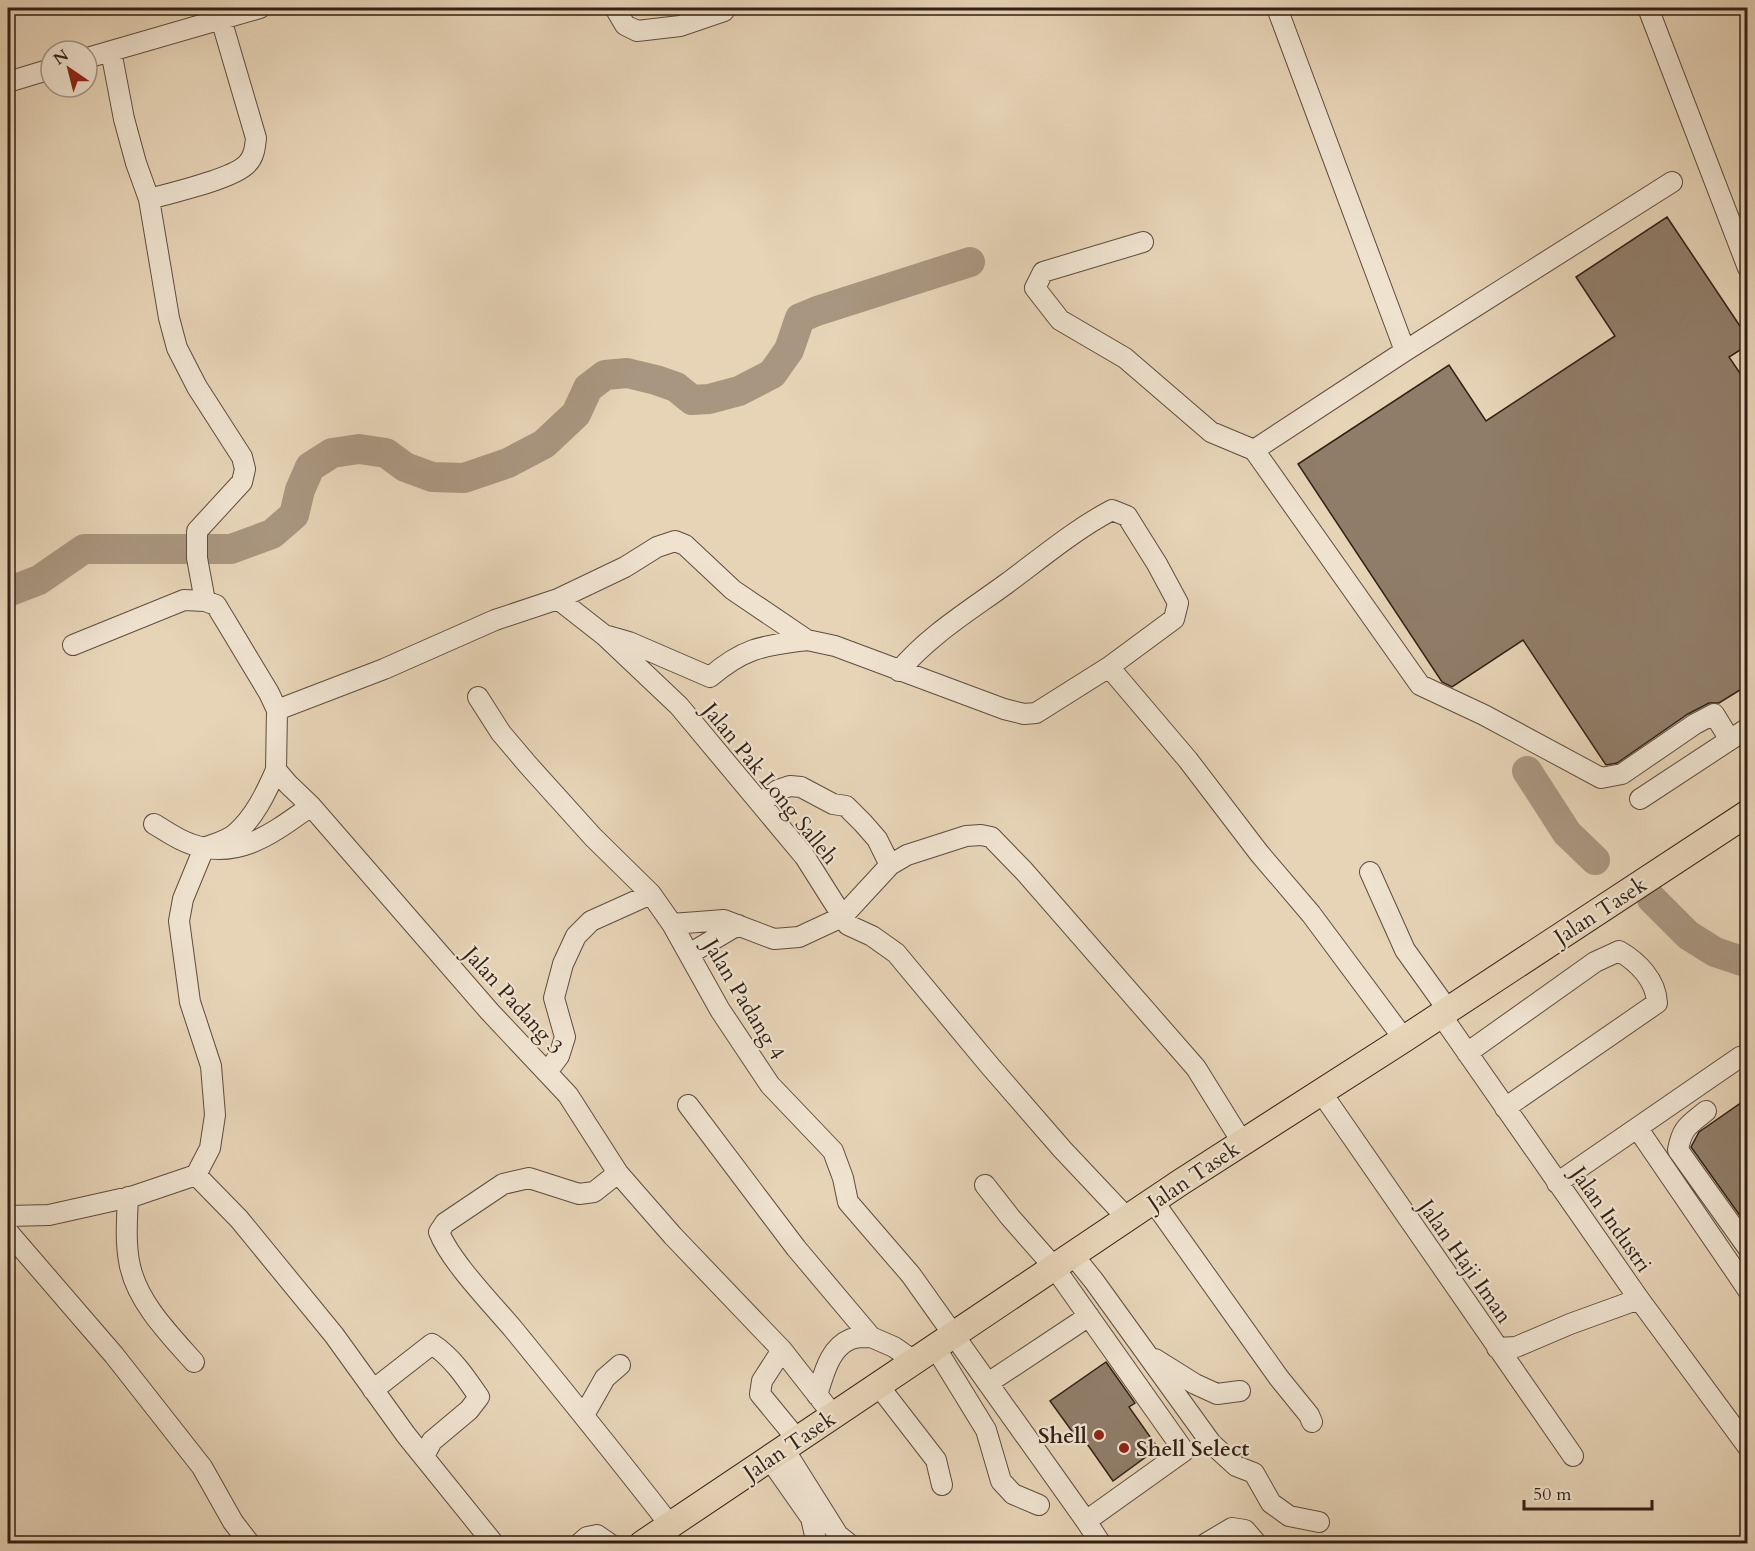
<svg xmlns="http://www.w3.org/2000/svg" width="1755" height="1551" viewBox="0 0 1755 1551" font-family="Cardo,serif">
	<rect width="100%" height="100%" fill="#e7d4b7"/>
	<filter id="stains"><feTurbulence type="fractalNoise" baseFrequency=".00333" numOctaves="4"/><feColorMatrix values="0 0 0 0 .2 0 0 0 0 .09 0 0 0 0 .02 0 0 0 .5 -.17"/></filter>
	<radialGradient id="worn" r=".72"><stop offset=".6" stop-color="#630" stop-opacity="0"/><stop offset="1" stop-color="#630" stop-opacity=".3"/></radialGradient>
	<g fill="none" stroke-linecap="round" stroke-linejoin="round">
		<path stroke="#a99680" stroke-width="30" d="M8 592 39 580 84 549H231L272 534 294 515 300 490 310 467 332 453 359 449 386 453 405 467 432 477 464 478 508 463 544 444 576 414 588 388 605 375 627 373 656 380 676 387 692 400 709 399 739 391 772 374 789 350 800 318 817 311 970 262
			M1527 771 1567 833 1595 860
			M1652 899 1688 935 1715 952 1748 963"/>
	</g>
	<path fill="#907d69" stroke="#321f15" stroke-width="1.5" d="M1667 217 1748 338V345L1729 357 1748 385V685L1719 703H1709L1688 714 1617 763 1606 765 1523 640 1452 687 1442 682 1298 464 1449 365 1486 421 1615 336 1576 277Z
		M1748 1098V1227L1691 1147 1699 1132Z
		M1106 1362 1135 1403 1129 1407 1158 1448 1113 1481 1083 1438 1079 1441 1050 1401Z"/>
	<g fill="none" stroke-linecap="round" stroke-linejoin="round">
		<g stroke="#5f4c3e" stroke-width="22">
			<path id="minor" d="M615 8 625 25 637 31 680 26 724 11 726 8
				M1277 8 1405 351
				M1648 8 1748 268
				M111 51 124 119 136 163 149 199 169 318 177 348 197 387 242 457 245 469 242 482 197 531V558L205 601
				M87 58 260 8
				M8 82 51 69
				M149 199C171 193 233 179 247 164 254 157 255 148 256 138L221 19
				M1143 242 1043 272 1035 288 1060 320 1125 358 1211 432 1254 450 1420 685 1484 715 1601 778 1622 774 1695 724 1714 714 1730 740
				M1254 450 1405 351 1672 182
				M558 599 604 635 679 706 805 857 848 925 872 936 896 953 990 1066 1062 1149 1127 1218
				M608 636 629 642 710 677C745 647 763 646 807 640
				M73 645 184 600 205 601 216 605 269 693 277 710 276 770 288 784 311 806 490 1012 568 1095 618 1173 673 1236 782 1350 833 1415
				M899 671C928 636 969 611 1006 584 1040 559 1074 530 1112 510L1127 516 1157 564 1178 603 1174 619 1109 667
				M478 697 501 733 529 766 593 837 651 894 672 924 720 1010 770 1085 833 1151 843 1178 848 1202 911 1275 1086 1521 1184 1451 1054 1267 1010 1217 985 1185
				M277 710 384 669 495 620 558 599 625 567 657 547 675 541 685 545 733 590 807 640 835 646 1004 709 1024 714 1036 713 1109 667 1188 760 1259 853 1311 914 1404 1039
				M1640 799 1748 728
				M761 803 778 790 790 786 801 787 833 804 846 806 863 823 877 839 890 865
				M154 824C166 831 178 840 191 844 239 861 274 832 311 806
				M1370 872 1405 950 1448 1010
				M672 924 724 920 774 939 799 937 842 917 890 865 907 855 966 836 981 835 991 837 1024 871 1196 1068 1242 1142
				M689 954 738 925
				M1441 1015 1639 1299 1748 1447
				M1467 1053 1595 962 1619 951C1638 962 1656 980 1657 1003L1505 1108
				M547 1072 559 1056 565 1037 554 998 563 964 576 936 591 921 651 894
				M1321 1092 1573 1456
				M688 1105 796 1248 871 1337 894 1347 914 1361
				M1706 1111C1689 1125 1682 1127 1678 1150L1748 1248
				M1638 1129 1748 1290
				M618 1173 594 1192 579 1194 529 1178 503 1184 445 1223 439 1232C450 1261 493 1305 514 1330 567 1395 619 1459 670 1525
				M196 1175 210 1148 215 1115 211 1066 190 1002 179 921 183 899 204 848C213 844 227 841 235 834 254 818 266 793 276 770
				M1557 1183 1740 1057 1748 1056
				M128 1197C127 1220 125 1244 130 1266 138 1303 170 1335 194 1362
				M1153 1201 1279 1378 1309 1415 1312 1422
				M8 1216 49 1215 134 1196 196 1175 239 1219 334 1335 406 1435 494 1544
				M8 1232 114 1355 202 1467 233 1522 250 1544
				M1073 1255 1094 1281 1211 1443 1236 1466 1254 1473 1271 1503 1289 1516 1319 1522
				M935 1347 986 1430 1001 1481 1013 1494 1039 1505
				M1497 1348 1516 1347 1570 1324 1639 1299
				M782 1350 762 1381 760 1394 797 1439
				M1155 1359 1195 1384 1217 1394 1240 1391
				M988 1383 1089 1316
				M878 1385 936 1460 942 1485
				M373 1390 432 1344C452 1357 466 1378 479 1397L469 1410 432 1441 424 1456
				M817 1395C824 1374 829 1348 851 1339 857 1337 865 1337 871 1337
				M584 1415 605 1378 620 1365
				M784 1449 838 1535 849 1544
				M769 1458 811 1518 817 1544
				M1086 1521 1101 1544
				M579 1544 587 1537 597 1535 610 1544
				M1205 1544 1232 1528 1245 1530 1257 1544"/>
		</g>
		<g stroke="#321f15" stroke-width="28">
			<path id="major" d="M642 1544 1181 1182 1404 1039 1748 813"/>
		</g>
		<use href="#minor" stroke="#efe3d0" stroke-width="20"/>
		<use href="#major" stroke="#e7d4b7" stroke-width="26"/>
	</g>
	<g fill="#8f2418" stroke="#efe3d0" stroke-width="2">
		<circle cx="1099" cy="1435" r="6"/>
		<circle cx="1124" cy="1448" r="6"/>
	</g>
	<g text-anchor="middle" stroke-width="4.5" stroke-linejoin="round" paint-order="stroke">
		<g font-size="22" fill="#321f15" stroke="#efe3d0">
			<text transform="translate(771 783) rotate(51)" y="8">Jalan Pak Long Salleh</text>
			<text transform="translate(1600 910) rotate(-33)" y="8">Jalan Tasek</text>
			<text transform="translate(745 999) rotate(59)" y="8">Jalan Padang 4</text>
			<text transform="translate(514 1000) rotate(48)" y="8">Jalan Padang 3</text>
			<text transform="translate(1193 1175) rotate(-34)" y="8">Jalan Tasek</text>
			<text transform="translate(1612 1219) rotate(55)" y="8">Jalan Industri</text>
			<text transform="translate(1466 1261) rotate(55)" y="8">Jalan Haji Iman</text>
			<text transform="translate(789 1445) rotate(-34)" y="8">Jalan Tasek</text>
		</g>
		<g font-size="22" font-weight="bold" fill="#321f15" stroke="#efe3d0" text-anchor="end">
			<text x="1087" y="1443">Shell</text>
			<text x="1136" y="1456" text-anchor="start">Shell Select</text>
		</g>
	</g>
	<rect width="1755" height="1551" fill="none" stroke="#e7d4b7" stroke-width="30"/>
	<rect x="9" y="9" width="1737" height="1533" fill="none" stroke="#321f15" stroke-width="3"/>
	<rect x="15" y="15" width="1725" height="1521" fill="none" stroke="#321f15" stroke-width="1.5"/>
	<g transform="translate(69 69) rotate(325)"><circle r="28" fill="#efe3d0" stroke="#a39585" stroke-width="1.5"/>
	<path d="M0-4.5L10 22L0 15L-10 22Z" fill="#8f2418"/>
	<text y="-9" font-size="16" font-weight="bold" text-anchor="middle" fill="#321f15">N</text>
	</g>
	<path d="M1524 1500v9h128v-9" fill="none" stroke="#321f15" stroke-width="3"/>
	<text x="1533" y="1500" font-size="18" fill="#321f15" stroke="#efe3d0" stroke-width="4.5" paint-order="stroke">50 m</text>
	<rect width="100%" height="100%" filter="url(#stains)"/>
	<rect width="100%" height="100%" fill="url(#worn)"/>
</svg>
